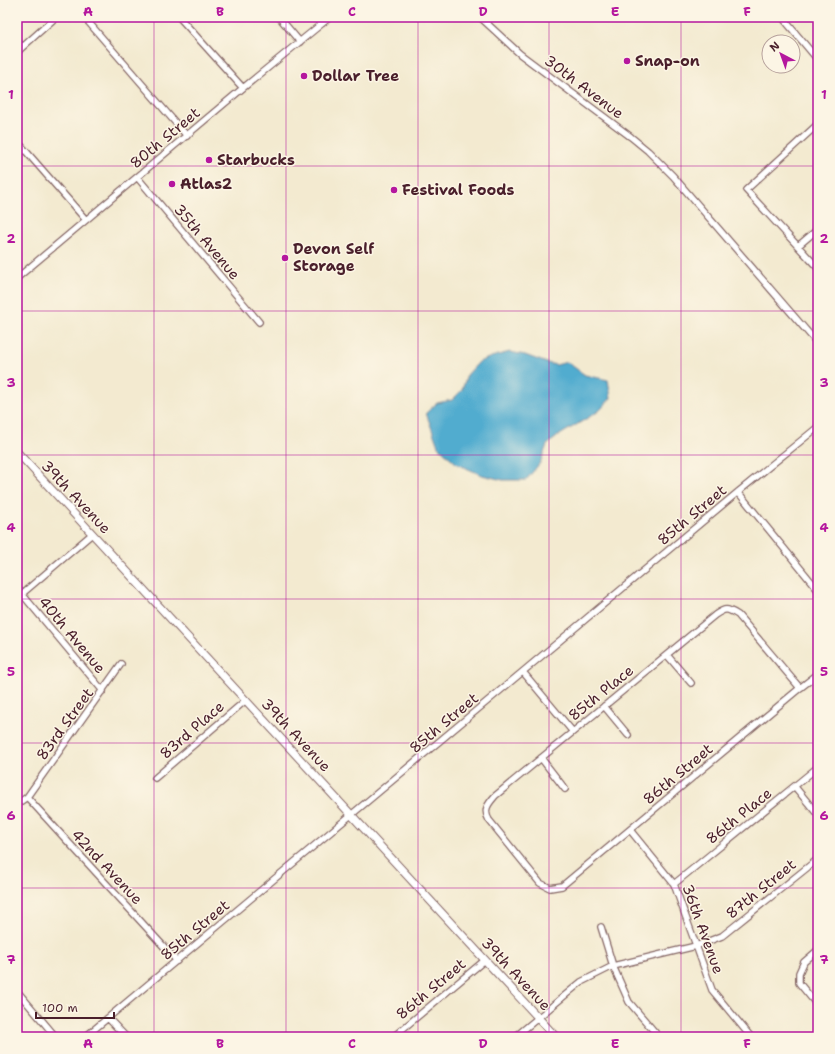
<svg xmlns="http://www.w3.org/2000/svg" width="835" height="1054" viewBox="0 0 835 1054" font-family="'Shantell Sans',sans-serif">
	<rect width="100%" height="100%" fill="#fcf5e5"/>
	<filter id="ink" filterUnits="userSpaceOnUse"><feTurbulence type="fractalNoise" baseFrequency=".025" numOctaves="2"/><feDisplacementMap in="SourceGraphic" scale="8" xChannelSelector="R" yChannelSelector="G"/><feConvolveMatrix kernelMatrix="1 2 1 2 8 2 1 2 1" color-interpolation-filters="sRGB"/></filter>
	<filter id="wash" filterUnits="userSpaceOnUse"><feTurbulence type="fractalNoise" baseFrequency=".012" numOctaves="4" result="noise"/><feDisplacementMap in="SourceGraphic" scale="16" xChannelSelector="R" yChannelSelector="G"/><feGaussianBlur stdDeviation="0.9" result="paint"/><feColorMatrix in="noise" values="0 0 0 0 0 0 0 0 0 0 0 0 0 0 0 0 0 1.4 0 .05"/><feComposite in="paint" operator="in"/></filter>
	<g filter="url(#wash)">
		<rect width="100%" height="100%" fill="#f3ead0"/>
		<path fill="#51accf" stroke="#4e667d" d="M510 352 525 355 547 363 556 365 567 362 585 375 608 380 611 398 599 411 558 436 547 445 540 463 526 480H503L482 475 457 464 438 446 426 413 437 403 452 400 462 390 467 375 479 362 491 357Z"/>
	</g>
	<g filter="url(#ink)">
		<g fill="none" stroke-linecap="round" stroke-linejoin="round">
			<g stroke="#856665" stroke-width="8">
				<path id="minor" d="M84 17 187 136
					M179 17 243 88
					M279 17 300 42
					M480 17 520 54 631 137 648 151 673 176 818 344
					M782 17 818 60
					M17 41 22 47
					M17 52 56 17
					M818 124 746 190 818 268
					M17 141 86 220
					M137 177 259 322
					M798 246 818 229
					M17 278 243 88 330 17
					M738 492 818 590
					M22 594 103 691
					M17 598 92 534
					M667 655 691 683
					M523 672 573 732
					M800 688 738 615C727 608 725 608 715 615L495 796C488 804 483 810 489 820L540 883 550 888 562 886 800 688 818 674
					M604 706 628 735
					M541 758 565 789
					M155 778 246 700
					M795 787 818 815
					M27 797 177 961
					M17 804 27 797 121 664
					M630 830 674 884 712 990 751 1037
					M674 884 818 767
					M601 927 613 966 629 1002 659 1037
					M818 950 804 962 799 973V983L818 1006
					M17 991 56 1037
					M108 1018 126 1037
					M85 1037 738 492 818 427
					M393 1037 485 960
					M515 1037 581 982 613 966 696 946 722 936 818 859"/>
			</g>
			<g stroke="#856665" stroke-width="9">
				<path id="major" d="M17 452 556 1037"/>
			</g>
			<use href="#minor" stroke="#fff" stroke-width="5.5"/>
			<use href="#major" stroke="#fff" stroke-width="7"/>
		</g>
	</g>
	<path fill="none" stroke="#b5179e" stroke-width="1" stroke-opacity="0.55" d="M154 17V1037M286 17V1037M418 17V1037M549 17V1037M681 17V1037M17 166H818M17 311H818M17 455H818M17 599H818M17 743H818M17 888H818"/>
	<g fill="#b5179e" stroke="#fcf5e5" stroke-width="1.5">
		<circle cx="627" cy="61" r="4"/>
		<circle cx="304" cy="76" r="4"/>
		<circle cx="209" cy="160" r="4"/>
		<circle cx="172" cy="184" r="4"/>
		<circle cx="394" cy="190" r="4"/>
		<circle cx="285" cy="258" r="4"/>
	</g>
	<g text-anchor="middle" stroke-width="3" stroke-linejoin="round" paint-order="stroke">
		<g font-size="15" font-weight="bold" fill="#4a1f2b" stroke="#fcf5e5" text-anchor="start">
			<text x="635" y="66">Snap-on</text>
			<text x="312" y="81">Dollar Tree</text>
			<text x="217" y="165">Starbucks</text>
			<text x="180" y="189">Atlas2</text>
			<text x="402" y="195">Festival Foods</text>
			<text x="293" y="254">Devon Self<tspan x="293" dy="17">Storage</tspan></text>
		</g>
		<g font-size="15" fill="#4a1f2b" stroke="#fcf5e5">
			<text transform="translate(584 87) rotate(37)" y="5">30th Avenue</text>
			<text transform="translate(165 138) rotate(-40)" y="5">80th Street</text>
			<text transform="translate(207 242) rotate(50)" y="5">35th Avenue</text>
			<text transform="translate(76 497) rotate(47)" y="5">39th Avenue</text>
			<text transform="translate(692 515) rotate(-40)" y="5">85th Street</text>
			<text transform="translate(72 635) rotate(50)" y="5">40th Avenue</text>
			<text transform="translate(601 693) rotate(-39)" y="5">85th Place</text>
			<text transform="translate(444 723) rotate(-40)" y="5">85th Street</text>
			<text transform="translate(65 724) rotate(-54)" y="5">83rd Street</text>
			<text transform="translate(192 730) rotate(-41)" y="5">83rd Place</text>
			<text transform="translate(296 735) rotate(47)" y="5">39th Avenue</text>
			<text transform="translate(678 774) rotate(-40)" y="5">86th Street</text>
			<text transform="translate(739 816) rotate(-39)" y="5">86th Place</text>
			<text transform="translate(107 867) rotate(47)" y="5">42nd Avenue</text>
			<text transform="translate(761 889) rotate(-39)" y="5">87th Street</text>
			<text transform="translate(703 929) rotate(70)" y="5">36th Avenue</text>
			<text transform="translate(195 930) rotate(-40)" y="5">85th Street</text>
			<text transform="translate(516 974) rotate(47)" y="5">39th Avenue</text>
			<text transform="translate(431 989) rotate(-40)" y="5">86th Street</text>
		</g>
	</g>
	<rect width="835" height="1054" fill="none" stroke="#fcf5e5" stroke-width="44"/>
	<g transform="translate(781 54) rotate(319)"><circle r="19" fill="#fcf5e5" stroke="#b59f9b"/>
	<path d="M0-3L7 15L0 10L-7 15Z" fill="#b5179e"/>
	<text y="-6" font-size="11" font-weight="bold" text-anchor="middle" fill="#4a1f2b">N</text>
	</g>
	<path d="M36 1012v6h78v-6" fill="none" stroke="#4a1f2b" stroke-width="2"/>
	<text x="42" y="1012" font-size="12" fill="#4a1f2b" stroke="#fcf5e5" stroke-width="3" paint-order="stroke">100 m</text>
	<rect x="22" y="22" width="791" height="1010" fill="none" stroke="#b5179e" stroke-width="1.5"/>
	<g font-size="13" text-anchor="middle" font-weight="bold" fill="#b5179e">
		<text x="88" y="16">A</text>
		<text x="220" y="16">B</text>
		<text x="352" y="16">C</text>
		<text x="483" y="16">D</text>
		<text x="615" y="16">E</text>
		<text x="747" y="16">F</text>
		<text x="11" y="99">1</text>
		<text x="824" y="99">1</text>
		<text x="11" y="243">2</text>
		<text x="824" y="243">2</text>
		<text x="11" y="387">3</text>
		<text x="824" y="387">3</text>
		<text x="11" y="532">4</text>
		<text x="824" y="532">4</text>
		<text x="11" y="676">5</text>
		<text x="824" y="676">5</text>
		<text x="11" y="820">6</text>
		<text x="824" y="820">6</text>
		<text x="11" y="964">7</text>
		<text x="824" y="964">7</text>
		<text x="88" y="1048">A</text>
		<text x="220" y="1048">B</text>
		<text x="352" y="1048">C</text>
		<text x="483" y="1048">D</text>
		<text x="615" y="1048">E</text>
		<text x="747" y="1048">F</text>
	</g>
</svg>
